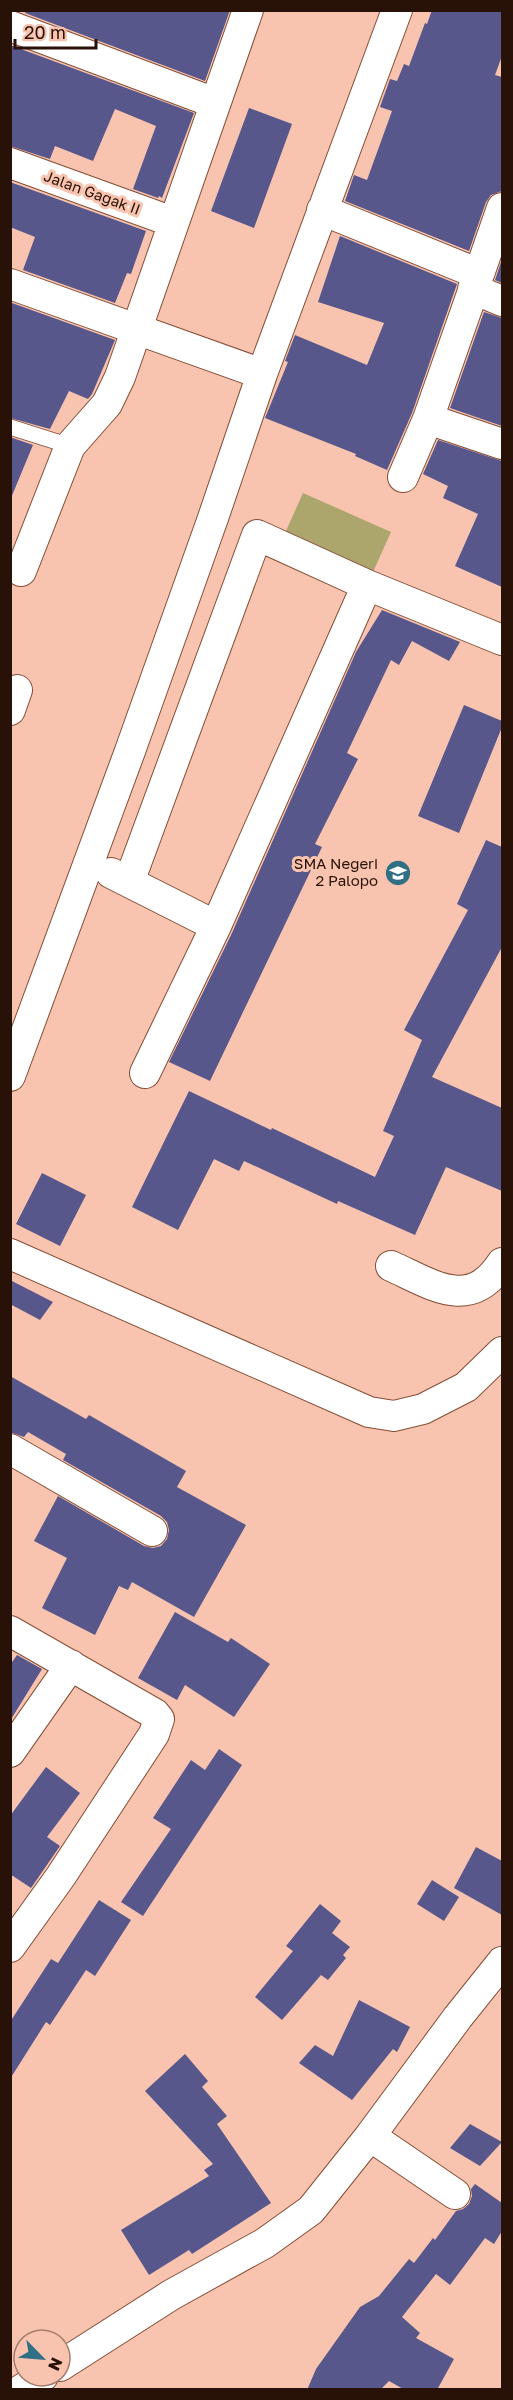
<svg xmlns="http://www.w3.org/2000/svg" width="513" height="2400" viewBox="0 0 513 2400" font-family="'Golos Text',sans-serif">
	<rect width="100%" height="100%" fill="#f8c4af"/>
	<path fill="#aca66d" d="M303 493 391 532 373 572 285 533Z"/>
	<path fill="#57578b" d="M26 10H230L205 81 25 13Z
		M432 10H502V56L495 75 502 77V191L491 195 486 202 469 251 345 201 354 175 367 180 392 111 380 107 390 79 397 81 404 64 409 66 425 23 427 24Z
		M10 45 194 113 162 198 159 196 158 198 133 189 156 126 115 109 93 161 55 146 50 159 10 146Z
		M249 108 292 124 254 228 211 211Z
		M10 182 146 231 131 274 127 273 115 303 23 270 35 237 10 227Z
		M340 236 457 284 412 413 387 470 355 456 356 454 265 418 288 362 285 361 295 335 367 365 384 323 318 302Z
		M502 259V283L495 280Z
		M12 303 115 340 92 394 88 399 69 391 50 429 10 418Z
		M484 312 502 318V426L450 408Z
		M10 437 33 445 11 498H10Z
		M438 440 502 461V587L455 566 478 514 443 498 448 486 423 474Z
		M382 610 460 642 449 661 412 641 399 665 391 660 347 753 358 759 315 844 322 847 210 1081 169 1062 232 933 356 652Z
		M464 705 502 721V727L459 833 418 816Z
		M486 840 502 847V947L432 1077 502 1108V1191L446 1167 415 1235 338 1201 337 1204 244 1161 239 1171 214 1159 178 1230 132 1207 189 1091 271 1130 272 1128 375 1177 394 1136 383 1131 422 1040 404 1030 468 910 457 904Z
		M42 1173 86 1195 60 1246 16 1224Z
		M10 1280 53 1302 40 1320 10 1304Z
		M10 1376 86 1419 89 1415 186 1471 177 1487 246 1525 194 1617 132 1582 128 1590 119 1586 95 1635 42 1608 67 1558 34 1541 58 1496 144 1546 153 1548 161 1546 167 1539 169 1530 167 1522 161 1516 63 1460 66 1454 28 1432 24 1437 10 1432Z
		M175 1612 228 1642 231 1638 270 1664 234 1717 185 1685 177 1700 138 1678Z
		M17 1655 42 1669 10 1721V1665Z
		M219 1749 242 1765 143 1916 121 1902 171 1829 153 1818 191 1760 205 1770Z
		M46 1767 80 1793 47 1837 60 1846 31 1888 10 1874V1816Z
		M476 1847 502 1861V1915L454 1888Z
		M432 1880 459 1897 444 1921 417 1904Z
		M99 1900 131 1920 95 1976 86 1970 50 2025 46 2022 10 2079V2022L51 1959 58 1963Z
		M320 1904 341 1921 332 1933 350 1947 343 1955 346 1958 328 1980 321 1975 282 2020 255 1997 293 1951 286 1946Z
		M359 2000 410 2027 397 2052 393 2049 352 2100 299 2063 315 2045 333 2056Z
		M185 2054 208 2081 202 2087 227 2116 217 2124 271 2203 192 2254 189 2250 149 2275 121 2230 209 2176 204 2170 213 2164 145 2091Z
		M470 2124 502 2142 480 2166 450 2148Z
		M475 2184 502 2203V2231L494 2244 485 2238 450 2285 436 2274 402 2317 420 2333 416 2338 454 2359 437 2390H405L389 2381 380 2390H307L316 2369 360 2307 379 2296 409 2259 414 2263 433 2238 435 2240 456 2211 463 2209 469 2204 472 2196 471 2189Z"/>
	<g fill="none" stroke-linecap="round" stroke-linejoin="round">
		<g stroke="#854d36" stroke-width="17">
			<path id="service" d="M10 427 70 446"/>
		</g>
		<g stroke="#854d36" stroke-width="32">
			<path id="minor" d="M10 26 215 103
				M10 163 173 222
				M322 210 479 274 502 208
				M10 284 262 374
				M473 289 502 301
				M428 419 502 444
				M403 477 428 419 479 274
				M21 571 70 446 107 404 120 377 248 10
				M10 710 17 690
				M111 873 216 926
				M129 882 257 535 367 585 502 640
				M145 1073 216 926 367 585
				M10 1076 130 751 213 518 262 374 397 10
				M10 1254 369 1412 394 1416 423 1409 466 1387 502 1352
				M391 1266C433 1285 470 1312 502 1263
				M10 1449 152 1531
				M10 1631 155 1714 159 1719 154 1734 61 1876 10 1947
				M10 1752 71 1665
				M370 2136 455 2194
				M60 2366 171 2295 265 2243 311 2210 370 2136 458 2017 502 1962
				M21 2390 43 2376"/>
		</g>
		<use href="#service" stroke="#fff" stroke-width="15"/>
		<use href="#minor" stroke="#fff" stroke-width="30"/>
	</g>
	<defs>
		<g id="school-disc" transform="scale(1.35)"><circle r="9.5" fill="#306f84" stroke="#f8c4af"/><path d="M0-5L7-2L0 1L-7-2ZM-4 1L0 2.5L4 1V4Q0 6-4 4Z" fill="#fff"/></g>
	</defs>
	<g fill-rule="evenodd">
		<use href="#school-disc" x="398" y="873"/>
	</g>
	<g text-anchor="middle" stroke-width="6" stroke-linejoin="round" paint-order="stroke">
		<g font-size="15" fill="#281208" stroke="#f8c4af">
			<text transform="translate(92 193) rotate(20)" y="5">Jalan Gagak II</text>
		</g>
		<g font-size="15" fill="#281208" stroke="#f8c4af" text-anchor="end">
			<text x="378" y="869">SMA Negeri<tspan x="378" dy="17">2 Palopo</tspan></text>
		</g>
	</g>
	<rect width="513" height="2400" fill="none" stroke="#281208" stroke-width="24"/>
	<g transform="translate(42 2358) rotate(115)"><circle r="28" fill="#f8c4af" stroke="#a57d6c" stroke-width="1.5"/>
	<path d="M0-4.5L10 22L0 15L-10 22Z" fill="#306f84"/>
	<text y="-9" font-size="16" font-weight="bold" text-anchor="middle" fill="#281208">N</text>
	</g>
	<path d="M15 39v9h81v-9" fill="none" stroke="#281208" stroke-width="3"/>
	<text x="24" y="39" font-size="18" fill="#281208" stroke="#f8c4af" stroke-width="4.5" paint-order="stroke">20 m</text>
</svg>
